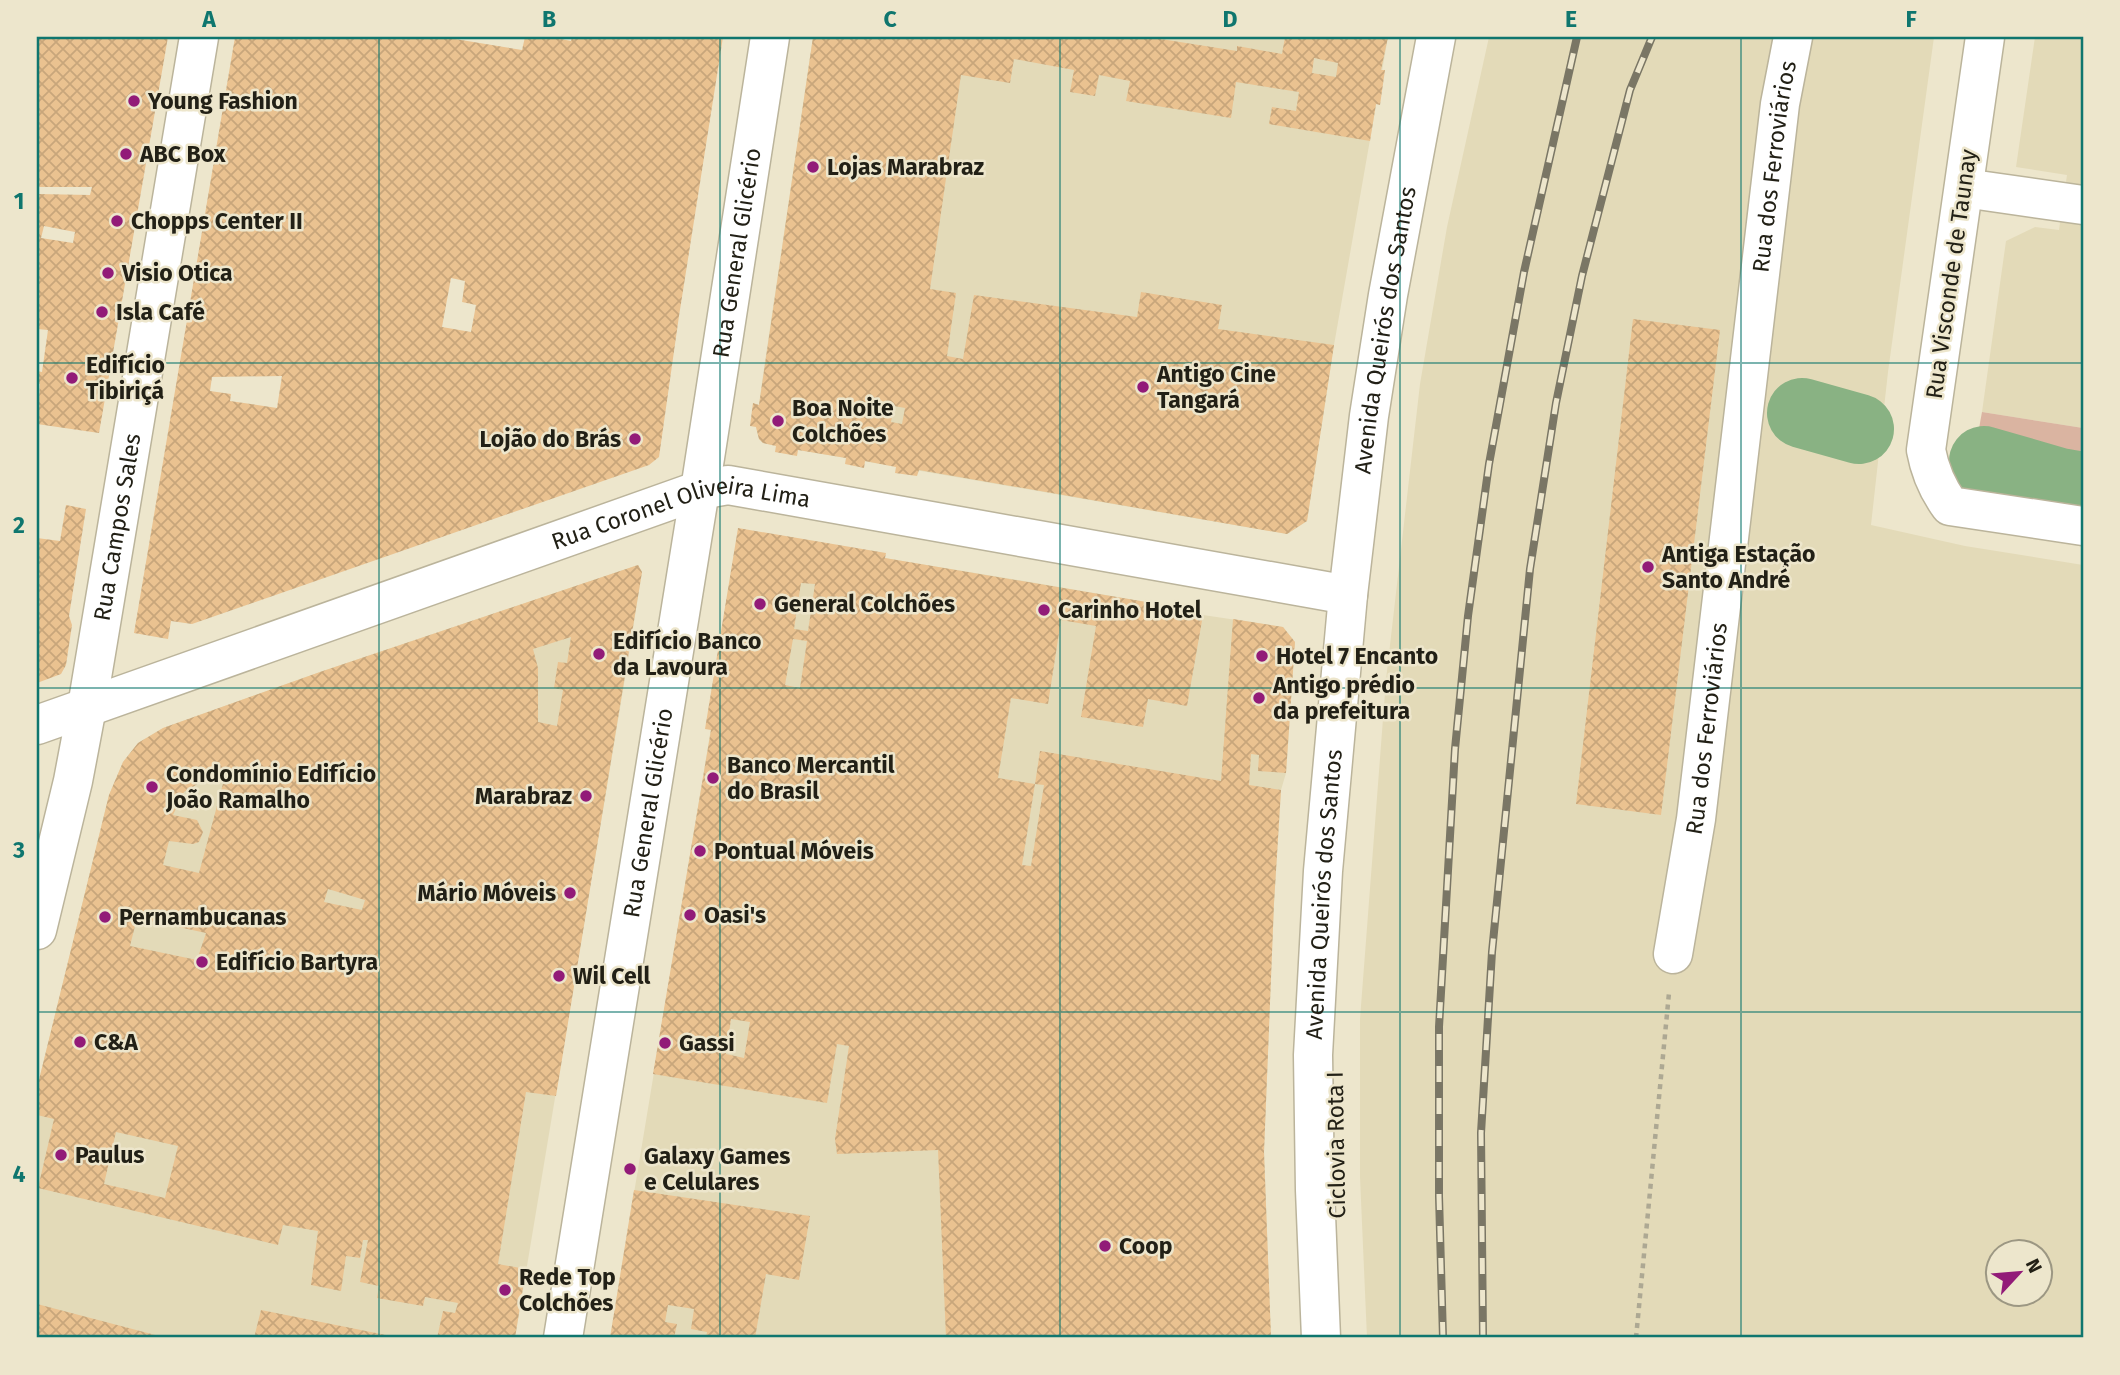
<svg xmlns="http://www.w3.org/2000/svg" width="2120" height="1375" viewBox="0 0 2120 1375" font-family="'Fira Sans',sans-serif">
	<defs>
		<pattern id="building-cross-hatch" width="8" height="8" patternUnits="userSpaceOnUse" patternTransform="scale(1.75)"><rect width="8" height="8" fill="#eac290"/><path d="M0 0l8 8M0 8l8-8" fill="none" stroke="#c8a67b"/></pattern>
	</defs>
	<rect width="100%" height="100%" fill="#ede6cc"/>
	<path fill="#e3dab8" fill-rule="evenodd" d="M813 37H1388L1334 345 1307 521 1287 534 776 446 763 443 759 439 756 427 762 382Z
		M1489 37H1934L1888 372 1871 525 1965 546 2083 565V1338H1367L1360 1177V1019L1386 680 1420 384 1447 227ZM1997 1252H2039V1294H1997Z
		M2035 37H2083V428L1982 412 2006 241 2035 227 2059 230 2067 175 2016 167Z
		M743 535 1030 582 1164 605 1203 615 1283 627 1295 642 1286 773 1281 790 1274 903 1264 1152 1271 1338H610Z
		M638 565 642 572 628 660 515 1338H37V1088L109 795 123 762 138 743 163 728 320 672Z"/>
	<path fill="#dab4a1" d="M1982 412 2083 428V502L2000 488C1969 472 1977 440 1982 412Z"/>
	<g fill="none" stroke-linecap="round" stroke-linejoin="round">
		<path stroke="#89b283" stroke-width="70" d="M1802 413 1859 429
			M1984 461 2060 483 2083 487"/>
	</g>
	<path fill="url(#building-cross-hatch)" fill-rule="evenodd" d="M37 37H168L99 433 37 424 40 384 37 383V371L42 372 48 330 37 329V194L90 195 92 187H37ZM44 226 75 232 73 243 41 238Z
		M235 37H443L522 50 525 37H551L571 41 572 37H723L679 316 659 457 649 465 192 624 171 621 168 639 134 633ZM451 278 465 281 462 302 476 305 471 332 442 327ZM282 376 277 408 230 401 231 394 210 391 212 377Z
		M813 37H1148L1237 51V46L1282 54 1285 37H1388L1381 70H1385L1380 105 1376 104 1370 141 1269 124 1272 107 1296 111 1299 92 1236 82 1231 118 1126 101 1130 81 1099 75 1095 96 1070 92 1074 70 1014 59 1010 83 961 75 930 289 956 293 947 356 963 359 974 295 1137 317 1141 292 1222 305 1218 329 1334 345 1307 521 1287 534 919 470 917 476 895 473 896 467 865 461 864 468 845 464 846 458 798 450 797 456 775 452 776 446 763 443 759 439 756 427 750 426 753 403 759 405ZM1314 58 1338 63 1336 77 1312 73ZM894 406 905 408 902 424 891 422Z
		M1633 319 1720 330 1661 815 1576 804Z
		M66 505 86 509 69 616 72 625 66 665 61 674 37 683V538L60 541Z
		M738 528 886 553 885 558 1164 605 1203 615 1187 706 1148 699 1143 727 1081 717 1096 626 1061 620 1048 704 1011 698 998 778 1035 784 1022 865 1031 866 1044 785 1035 784 1040 751 1221 781 1233 619 1283 627 1295 642 1286 773 1258 771 1259 755 1251 754 1249 785 1281 790 1274 903 1264 1152 1271 1338H946L938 1150 837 1154 835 1139 849 1046 837 1044 827 1103 653 1074 711 730 705 729ZM801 583 815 584 808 631 794 629ZM793 639 807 641 800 688 785 685ZM731 1019 750 1022 744 1058 726 1054Z
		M638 565 642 572 556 1096 526 1092 498 1264 526 1269 515 1338H437L443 1311 455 1313 458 1303 425 1297 423 1306 377 1298 379 1286 360 1282 368 1240H363L360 1258 346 1256 341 1291 311 1285 318 1231 283 1225 278 1245 38 1188 54 1119 37 1115V1088L109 795 123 762 138 743 163 728 320 672ZM571 637 567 663 558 662 554 688 563 690 557 726 538 722V668L533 649ZM225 776 199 873 163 865 169 841 193 844 199 842 203 832 197 820 173 815 184 792 201 782ZM328 889 365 900 362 910 324 902ZM137 918 206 933 197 960 130 946ZM116 1132 178 1146 165 1198 104 1184Z
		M634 1190 810 1216 799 1280 766 1274 755 1338H706L707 1332 691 1329 694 1309 668 1305 665 1322 677 1324 674 1338H610Z
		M37 1304 163 1337V1338H37Z
		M261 1310 396 1337V1338H254Z"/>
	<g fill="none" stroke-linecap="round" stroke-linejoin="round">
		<g stroke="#bbb49b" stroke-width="41">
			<g id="minor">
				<path d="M1985 37 1926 450C1930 472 1937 488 1950 506L2083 526"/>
				<path d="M1964 188 2083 205"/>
				<path id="s1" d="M37 725 700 490 728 485 1348 595"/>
				<path id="s2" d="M37 930 73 781 87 707 199 37"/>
				<path id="s3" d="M1673 954 1696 819 1780 104 1793 37"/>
			</g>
		</g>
		<g stroke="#bbb49b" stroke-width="41">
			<g id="major">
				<path id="s4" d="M563 1338 700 490 770 37"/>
				<path id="s5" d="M1321 1338 1315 1190 1313 1055 1323 871 1348 595 1369 416 1388 295 1436 37"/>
			</g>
		</g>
		<path stroke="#ada893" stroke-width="4.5" stroke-dasharray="5 5" stroke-linecap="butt" d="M1636 1338 1669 993"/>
		<use href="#minor" stroke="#fff" stroke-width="38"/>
		<use href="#major" stroke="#fff" stroke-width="38"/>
		<g stroke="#7a7665" stroke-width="8">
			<path id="rail" d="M1443 1338 1439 1196V1027L1455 749 1468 616 1489 464 1524 272 1577 37
				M1483 1338 1481 1133 1492 952 1530 569 1556 403 1582 276 1630 90 1652 37"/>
		</g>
		<use href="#rail" stroke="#ede6cc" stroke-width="5" stroke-dasharray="16" stroke-linecap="butt"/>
	</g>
	<path fill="none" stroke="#0f766e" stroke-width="2" stroke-opacity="0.55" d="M379 37V1338M720 37V1338M1060 37V1338M1400 37V1338M1741 37V1338M37 363H2083M37 688H2083M37 1012H2083"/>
	<g fill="#921b78" stroke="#ede6cc" stroke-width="2.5">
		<circle cx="134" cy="101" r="7"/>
		<circle cx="126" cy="154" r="7"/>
		<circle cx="813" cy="167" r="7"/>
		<circle cx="117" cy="221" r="7"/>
		<circle cx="108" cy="273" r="7"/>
		<circle cx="102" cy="312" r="7"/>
		<circle cx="72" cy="378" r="7"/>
		<circle cx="1143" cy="387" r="7"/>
		<circle cx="778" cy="421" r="7"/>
		<circle cx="635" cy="439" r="7"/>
		<circle cx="1648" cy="567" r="7"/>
		<circle cx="760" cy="604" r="7"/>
		<circle cx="1044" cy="610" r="7"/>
		<circle cx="599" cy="654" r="7"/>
		<circle cx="1262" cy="656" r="7"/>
		<circle cx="1259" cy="698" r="7"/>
		<circle cx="713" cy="778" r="7"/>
		<circle cx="152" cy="787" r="7"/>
		<circle cx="586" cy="796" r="7"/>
		<circle cx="700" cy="851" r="7"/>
		<circle cx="570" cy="893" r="7"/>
		<circle cx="690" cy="915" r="7"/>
		<circle cx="105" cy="917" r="7"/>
		<circle cx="202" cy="962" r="7"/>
		<circle cx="559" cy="976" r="7"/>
		<circle cx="80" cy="1042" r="7"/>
		<circle cx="665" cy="1043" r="7"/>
		<circle cx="61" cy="1155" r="7"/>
		<circle cx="630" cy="1169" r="7"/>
		<circle cx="1105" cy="1246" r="7"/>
		<circle cx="505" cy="1290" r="7"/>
	</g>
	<g text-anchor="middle" stroke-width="5" stroke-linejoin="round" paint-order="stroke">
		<g font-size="23" font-weight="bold" fill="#222016" stroke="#ede6cc" text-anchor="start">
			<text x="148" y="109">Young Fashion</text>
			<text x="140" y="162">ABC Box</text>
			<text x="827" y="175">Lojas Marabraz</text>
			<text x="131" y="229">Chopps Center II</text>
			<text x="122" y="281">Visio Otica</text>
			<text x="116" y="320">Isla Café</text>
			<text x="86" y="373">Edifício<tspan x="86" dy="26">Tibiriçá</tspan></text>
			<text x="1157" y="382">Antigo Cine<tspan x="1157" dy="26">Tangará</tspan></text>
			<text x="792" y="416">Boa Noite<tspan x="792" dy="26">Colchões</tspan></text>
			<text x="621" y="447" text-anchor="end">Lojão do Brás</text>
			<text x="1662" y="562">Antiga Estação<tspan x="1662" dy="26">Santo André</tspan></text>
			<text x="774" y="612">General Colchões</text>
			<text x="1058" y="618">Carinho Hotel</text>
			<text x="613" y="649">Edifício Banco<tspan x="613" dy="26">da Lavoura</tspan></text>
			<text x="1276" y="664">Hotel 7 Encanto</text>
			<text x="1273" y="693">Antigo prédio<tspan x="1273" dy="26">da prefeitura</tspan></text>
			<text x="727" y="773">Banco Mercantil<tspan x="727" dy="26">do Brasil</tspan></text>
			<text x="166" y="782">Condomínio Edifício<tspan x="166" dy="26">João Ramalho</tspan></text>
			<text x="572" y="804" text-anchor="end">Marabraz</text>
			<text x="714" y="859">Pontual Móveis</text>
			<text x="556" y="901" text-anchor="end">Mário Móveis</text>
			<text x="704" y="923">Oasi's</text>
			<text x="119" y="925">Pernambucanas</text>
			<text x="216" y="970">Edifício Bartyra</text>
			<text x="573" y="984">Wil Cell</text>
			<text x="94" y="1050">C&amp;A</text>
			<text x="679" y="1051">Gassi</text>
			<text x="75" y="1163">Paulus</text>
			<text x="644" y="1164">Galaxy Games<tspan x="644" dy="26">e Celulares</tspan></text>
			<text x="1119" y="1254">Coop</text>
			<text x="519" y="1285">Rede Top<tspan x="519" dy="26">Colchões</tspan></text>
		</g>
		<g font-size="23" fill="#222016" stroke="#ede6cc">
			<text dy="8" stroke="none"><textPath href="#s3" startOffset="794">Rua dos Ferroviários</textPath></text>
			<text dy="8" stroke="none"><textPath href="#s4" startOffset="1099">Rua General Glicério</textPath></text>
			<text transform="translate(1951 274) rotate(-82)" y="8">Rua Visconde de Taunay</text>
			<text dy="8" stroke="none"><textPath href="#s5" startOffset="1012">Avenida Queirós dos Santos</textPath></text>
			<text dy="8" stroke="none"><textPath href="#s1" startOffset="681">Rua Coronel Oliveira Lima</textPath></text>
			<text dy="8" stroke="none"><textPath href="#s2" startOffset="411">Rua Campos Sales</textPath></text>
			<text dy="8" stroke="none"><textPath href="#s3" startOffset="228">Rua dos Ferroviários</textPath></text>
			<text dy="8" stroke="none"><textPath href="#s4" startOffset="532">Rua General Glicério</textPath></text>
			<text dy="8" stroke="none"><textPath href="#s5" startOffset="444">Avenida Queirós dos Santos</textPath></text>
			<text transform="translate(1336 1145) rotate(-91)" y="8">Ciclovia Rota I</text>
		</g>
	</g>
	<rect width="2120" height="1375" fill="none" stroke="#ede6cc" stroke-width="77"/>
	<g transform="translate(2019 1273) rotate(64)"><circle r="33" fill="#ede6cc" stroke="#9c9783" stroke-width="2"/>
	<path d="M0-5L12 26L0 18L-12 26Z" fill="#921b78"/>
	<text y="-10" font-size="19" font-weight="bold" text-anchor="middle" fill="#222016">N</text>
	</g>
	<rect x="38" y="38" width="2044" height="1298" fill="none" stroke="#0f766e" stroke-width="2.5"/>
	<g font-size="23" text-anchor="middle" font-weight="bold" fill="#0f766e">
		<text x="209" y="27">A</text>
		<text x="549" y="27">B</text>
		<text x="890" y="27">C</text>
		<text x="1230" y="27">D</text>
		<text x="1571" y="27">E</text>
		<text x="1911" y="27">F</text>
		<text x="19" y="209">1</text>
		<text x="19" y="533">2</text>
		<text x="19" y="858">3</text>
		<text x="19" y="1182">4</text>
	</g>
</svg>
